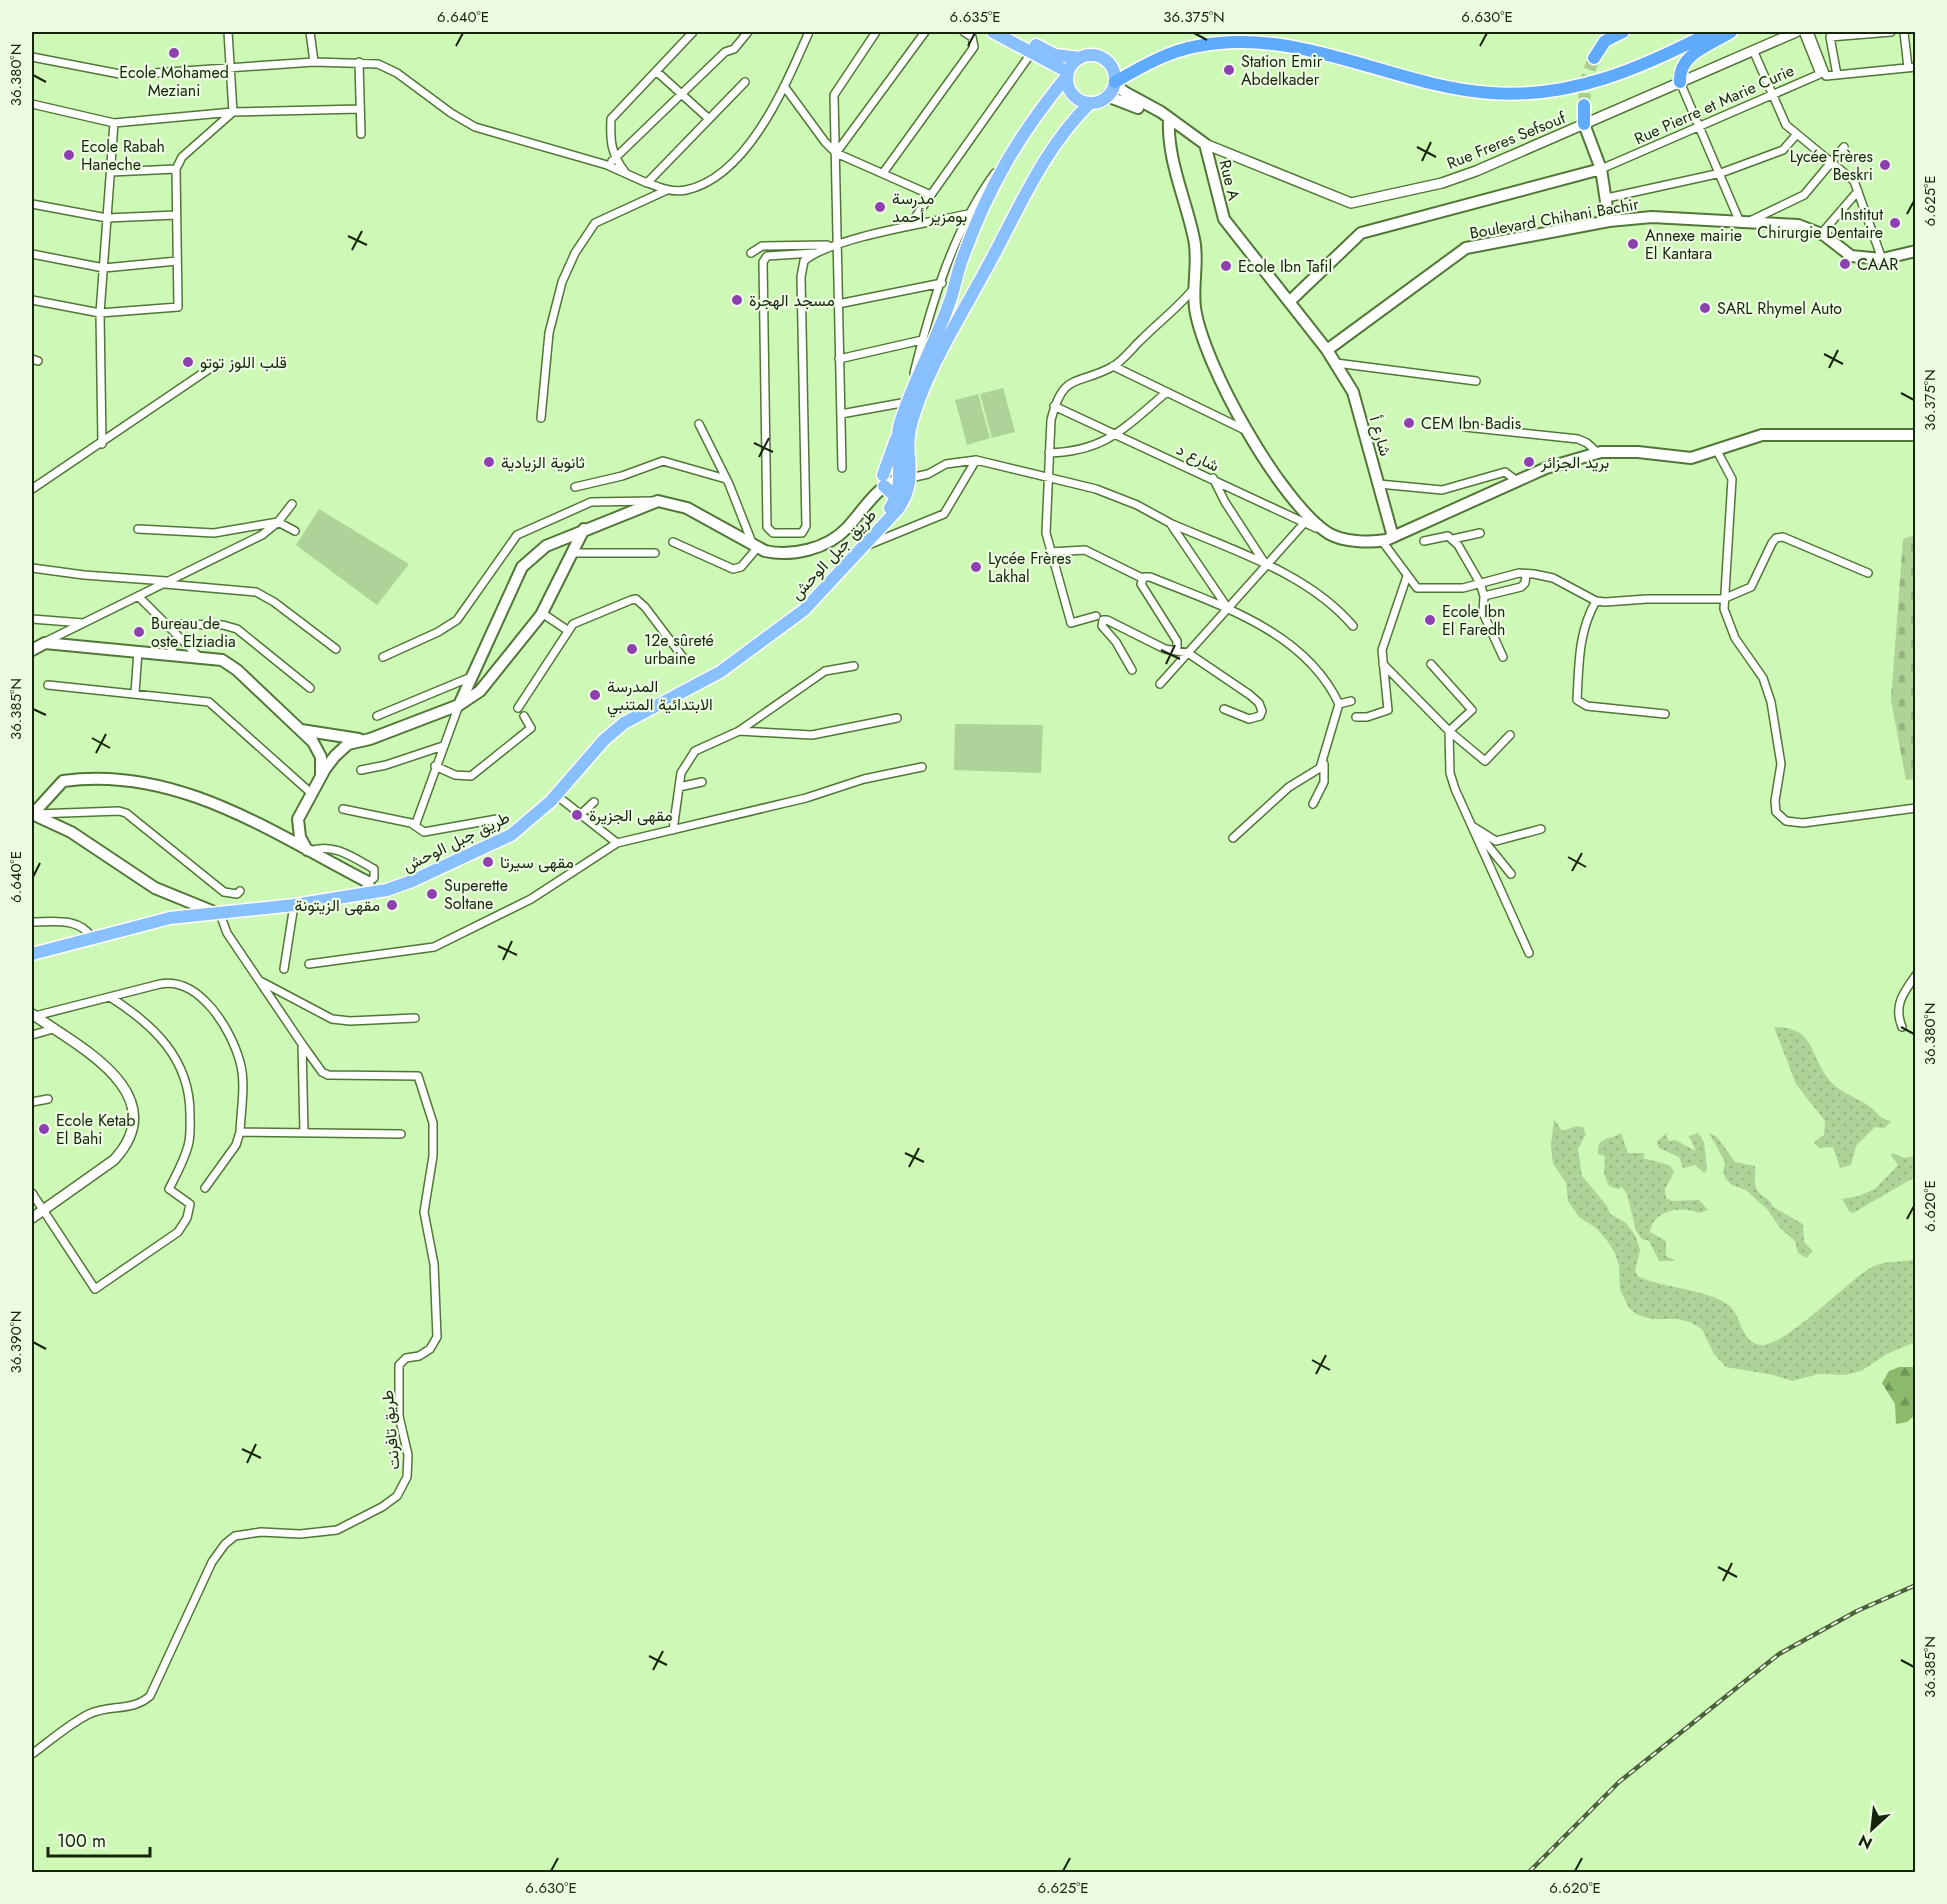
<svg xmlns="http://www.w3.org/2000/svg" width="1947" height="1904" viewBox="0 0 1947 1904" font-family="Jost,Vazirmatn,sans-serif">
	<defs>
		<pattern id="grass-dots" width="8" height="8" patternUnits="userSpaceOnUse" patternTransform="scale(1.5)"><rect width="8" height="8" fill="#aed297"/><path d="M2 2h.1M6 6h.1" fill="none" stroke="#95b481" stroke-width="1.8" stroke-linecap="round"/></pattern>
		<pattern id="forest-firs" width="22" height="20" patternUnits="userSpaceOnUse" patternTransform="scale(1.5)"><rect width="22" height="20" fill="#8aba6a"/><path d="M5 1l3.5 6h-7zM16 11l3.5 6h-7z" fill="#709755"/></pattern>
		<pattern id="cemetery-stones" width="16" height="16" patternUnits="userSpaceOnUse" patternTransform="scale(1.5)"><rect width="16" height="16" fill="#aed297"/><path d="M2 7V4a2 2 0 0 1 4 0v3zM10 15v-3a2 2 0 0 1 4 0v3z" fill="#95b481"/></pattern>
	</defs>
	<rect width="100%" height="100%" fill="#cef8b5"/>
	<path fill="url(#grass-dots)" d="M1774 1027C1816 1027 1809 1056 1830 1081 1841 1094 1860 1098 1873 1109 1879 1115 1881 1119 1891 1121L1885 1128 1875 1127 1856 1146 1851 1165 1840 1168 1833 1147 1819 1148 1814 1142 1824 1135 1825 1121 1796 1084Z
		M1554 1119 1562 1131 1577 1126 1583 1127 1586 1134 1578 1149 1582 1176 1607 1206 1610 1214 1626 1223 1636 1237 1640 1250 1635 1271 1639 1277C1667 1289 1702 1288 1727 1304 1742 1314 1740 1342 1760 1345 1783 1348 1844 1285 1867 1270 1882 1260 1899 1262 1915 1260V1342L1887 1354 1861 1371 1845 1375 1818 1374 1792 1381 1773 1375 1726 1367 1714 1354 1702 1329 1692 1323 1679 1319H1651L1636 1314 1629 1308 1620 1290 1619 1266 1615 1253 1606 1239 1596 1228 1579 1217 1568 1201 1566 1182 1553 1164 1551 1146Z
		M1668 1132 1666 1136 1669 1141 1675 1140 1696 1151 1689 1136 1698 1133 1704 1142 1707 1170 1704 1173 1695 1165 1683 1168 1679 1157 1659 1148 1657 1141Z
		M1621 1133 1628 1153H1645L1643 1158 1669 1165 1674 1172 1665 1189 1666 1198 1672 1201 1699 1200 1708 1210 1699 1213C1682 1205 1653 1210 1650 1232L1666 1241V1256L1676 1261H1659L1649 1241 1642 1239 1636 1231 1627 1194 1622 1187 1618 1189 1609 1186 1604 1174 1605 1156 1598 1154C1597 1136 1609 1141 1621 1133Z
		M1709 1133 1717 1137 1735 1162 1755 1166C1756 1172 1754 1179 1755 1185 1758 1197 1770 1197 1773 1207L1803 1224 1804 1242 1813 1251 1806 1258 1798 1253 1795 1241 1781 1229 1767 1209 1746 1190 1732 1185 1726 1179 1723 1171 1725 1162Z
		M1893 1153 1904 1158 1915 1156V1177L1853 1213 1849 1211 1842 1199 1859 1196 1875 1189 1898 1165 1891 1155Z"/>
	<path fill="url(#forest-firs)" d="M1899 1367H1915V1415L1907 1422 1896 1424 1895 1404 1882 1383 1889 1371Z"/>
	<path fill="url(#cemetery-stones)" d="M1915 535 1916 779 1906 780 1891 700 1903 539Z"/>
	<path fill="#aed297" d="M1003 388 1015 432 992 438 980 394Z
		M978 394 990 438 967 445 955 400Z
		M319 509 409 564 377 605 296 545Z
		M955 724 1043 725 1041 773 954 770Z"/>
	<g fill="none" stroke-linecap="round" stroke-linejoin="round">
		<path stroke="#a9ce93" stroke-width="12" stroke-dasharray="12 6" stroke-linecap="butt" d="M1584 105 1586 80 1594 58"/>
		<g stroke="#527638" stroke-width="10">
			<path id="minor" d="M310 32 314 62
				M1904 32 1908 68
				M1753 50 1786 125 1854 181 1882 259
				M32 57 125 75 314 62 378 64 397 73 451 113 475 127 607 165 647 183 745 82
				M359 62 361 134
				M656 71 709 119
				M1837 75 1830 37 1891 32
				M1680 82 1739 220
				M784 86 825 142 836 153 931 195
				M32 104 114 123 233 112 360 109
				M836 153 925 32
				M612 161 725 52 734 49 748 32
				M1601 169 1820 74 1804 34 1809 32 1826 76 1916 67
				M111 172 176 169 182 157 233 112 228 32
				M625 172C611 154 610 141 611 119L693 32
				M883 173 974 47 972 37 964 32
				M646 182C658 187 672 193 686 190 748 177 786 84 809 32
				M1607 198 1721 173 1783 150 1797 134
				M32 204 107 218 176 215
				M1752 220 1804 195 1844 147
				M909 226 1032 52
				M1821 234 1858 191
				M751 253 762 246 827 245
				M814 253 767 256 763 262 767 527 773 533H802L806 526 801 277 804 261C832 237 929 223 968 214
				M32 254 104 268 177 261
				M32 300 100 313 178 307 176 169
				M838 304 942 283
				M32 359 38 361
				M839 359 922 340
				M1336 363 1476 381
				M1113 366 1245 430
				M914 373C931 305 953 230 995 173
				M1054 406 1316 528
				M841 414 907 402
				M541 418 549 333 562 282 575 253 595 223 667 190
				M699 424 729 484 753 545
				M1465 427 1578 439 1587 443 1598 453
				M102 444 100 313 114 123
				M1717 451 1732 479 1724 609 1735 638 1763 678 1771 702 1781 764 1775 801 1776 812 1786 821 1803 823 1916 808
				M1049 453C1107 451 1125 427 1167 392
				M842 468 834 95 876 32
				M910 478 928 474 946 464 976 460 1096 489 1137 505 1170 523 1227 607
				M1213 478 1225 502 1266 565
				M1379 484 1442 490 1505 472 1517 481
				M575 487 622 476 663 461 726 479
				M32 489 212 367
				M1172 524C1234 551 1308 573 1353 626
				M138 529 214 533 278 522 295 531
				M1453 539 1480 533
				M1382 541 1417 588H1463L1519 573 1534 574 1553 578 1596 601 1605 602 1647 599H1723L1751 587 1772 543 1776 538 1783 537 1868 573
				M1424 541 1448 536 1458 545 1480 583 1484 596 1483 613 1503 657
				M673 542 733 569 741 567 758 547
				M868 545 944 514 976 460
				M1050 552 1085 550 1142 578
				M572 553H655
				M32 568 84 575 166 581
				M165 584 256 592 274 602 336 649
				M138 596 199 657
				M1484 596 1521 587 1525 583 1526 574
				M1596 601C1578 632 1579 665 1577 700L1587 706 1665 714
				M542 613 567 630
				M1096 616 1071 623 1046 533 1051 420C1063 372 1076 386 1112 367 1123 361 1133 347 1142 339 1160 321 1179 307 1195 287
				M32 619 83 623
				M166 624 223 625 237 629 310 688
				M45 642 262 535 278 522 292 504
				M1177 651V641L1141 584 1144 577H1150C1219 605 1305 631 1339 704L1320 768 1289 787 1233 838
				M170 654 178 636
				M383 657 438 632 457 620 517 535 591 502 652 501
				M1383 664 1449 731 1485 761 1510 735
				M1431 664 1472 710 1449 731 1450 773 1455 789 1529 953
				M1132 670 1116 642 1102 626 1103 620H1107L1165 649 1188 653 1250 695 1259 703 1262 711 1260 716 1249 719 1224 709
				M1160 684 1306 521
				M48 685 209 702 311 793
				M135 693 138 651
				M1339 704 1351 701
				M518 708 573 624 631 600 636 599 645 607 685 660
				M377 716 471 677
				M1356 717H1367L1388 710 1382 650 1407 576
				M739 731 812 735 897 718
				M435 766 455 775 471 776 531 728 524 716
				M361 770 386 765 443 746
				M679 787 702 782
				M556 795 617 843
				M1313 804 1324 782V764
				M343 809 411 823 424 832 497 819
				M36 814 119 811 126 813 224 892 237 894 240 891
				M580 815 594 802
				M415 826 459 705
				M673 830 681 773 695 751 739 731 825 671 854 666
				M310 851C333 842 354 858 374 869V878L367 883
				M1511 874 1472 826 1496 841 1541 829
				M219 911 227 933 302 1044 304 1133
				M32 922C53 922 80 917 92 938
				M309 964 434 947 531 899 617 843 806 798 864 779 922 767
				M284 969 294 905
				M262 982 332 1019 350 1021 415 1018
				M35 1016 160 984C199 976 231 1029 240 1062 246 1083 241 1109 240 1132L401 1134
				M1902 1027C1893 1005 1904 992 1916 975
				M32 1035 53 1029
				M32 1102 48 1099
				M205 1188 236 1145 240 1132
				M32 1193 95 1289 178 1232 187 1218 190 1204 169 1189C176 1175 184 1161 188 1146 191 1136 190 1125 190 1114 190 1059 154 1025 110 997
				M32 1754C50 1741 69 1724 89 1714 110 1704 132 1712 150 1696L212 1562 225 1544 235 1536 261 1532 300 1534 337 1530 382 1507 397 1496 407 1477 408 1455 399 1416V1365L406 1358 419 1356 430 1349 437 1337 434 1264 424 1212 433 1156V1123L418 1076 328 1075 322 1072 302 1044"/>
		</g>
		<g stroke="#527638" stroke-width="12">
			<path id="tertiary" d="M1205 144 1351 203 1442 183 1476 171 1796 32
				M32 1014C78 1046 175 1094 114 1160L32 1218"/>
		</g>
		<g stroke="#527638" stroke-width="14">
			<path id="secondary" d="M1114 84 1126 93 1161 112 1205 144 1224 219 1327 350 1353 392 1393 537
				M1107 96 1138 108
				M1169 119C1167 161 1186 199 1194 239 1199 261 1192 285 1195 308 1203 364 1280 502 1328 533 1342 542 1370 543 1386 540L1546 468 1601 452H1638L1691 458 1762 435H1916
				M1584 124 1601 169 1609 221
				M1289 302 1361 233 1601 169
				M1327 350 1466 248 1609 221 1652 217 1798 225 1824 235 1851 256 1882 259 1916 251
				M32 650 45 643 222 660 237 670 313 742 321 757V775
				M459 705 522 567 546 546 658 501 687 508 765 551C792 557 827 549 847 528 865 509 877 483 905 478
				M301 730 359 739
				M32 814 71 832 155 888 214 912
				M32 815 63 781C176 765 271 832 366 881L373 893
				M307 850 300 837 298 819 325 769 335 756 348 744 370 739 459 705 480 691 541 615 584 529"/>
		</g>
		<g stroke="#fff" stroke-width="15">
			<path id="primary" d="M993 32 1068 72
				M1036 45 1055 55 1080 58
				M1067 79a24 24 0 1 1 48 0a24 24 0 1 1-48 0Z
				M883 475 896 439
				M884 486 896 497
				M890 508C909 480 891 450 901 420 914 379 936 342 950 301 955 287 957 272 963 257 988 187 1020 133 1067 76
				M32 954 170 918 294 905 387 890 412 881 511 835 551 801 604 740 624 723 720 672 804 610 898 509C921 475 901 456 912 421 927 369 958 321 984 273 1017 214 1041 151 1090 103"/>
		</g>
		<g stroke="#fff" stroke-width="15">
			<path id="trunk" d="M1594 58 1605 41 1623 32
				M1115 82C1141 67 1168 51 1198 46 1300 26 1391 86 1491 93 1571 99 1642 68 1711 32
				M1680 82C1678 54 1710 45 1731 32
				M1584 105V124"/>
		</g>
		<use href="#minor" stroke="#fff" stroke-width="7"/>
		<use href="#tertiary" stroke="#fff" stroke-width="9"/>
		<use href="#secondary" stroke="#fff" stroke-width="10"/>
		<use href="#primary" stroke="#88bffd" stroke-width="12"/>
		<use href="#trunk" stroke="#60aafc" stroke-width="12"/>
		<g stroke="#4b623c" stroke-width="4.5">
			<path id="rail" d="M1529 1872 1619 1782 1779 1654 1857 1611 1916 1585"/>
		</g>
		<use href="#rail" stroke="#ecfce2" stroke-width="2" stroke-dasharray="7" stroke-linecap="butt"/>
	</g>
	<path fill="none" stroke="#15240a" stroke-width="2" d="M1194 33 1207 40M456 46 463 33M968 46 975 33M1480 46 1487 33M33 75 46 82M1417 147 1436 157M1422 161 1431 142M1907 214 1914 201M348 236 367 245M352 250 362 231M1824 354 1843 364M1829 368 1838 350M1901 393 1914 400M754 443 773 452M759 457 769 438M1161 650 1180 659M1166 664 1175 645M33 709 46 715M92 738 110 748M96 753 106 734M1568 857 1586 867M1572 871 1582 853M33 877 40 863M498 946 517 955M503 960 512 941M1901 1027 1914 1034M905 1153 924 1162M909 1167 919 1148M1907 1219 1914 1206M33 1342 46 1349M1312 1360 1330 1370M1316 1374 1326 1355M242 1449 261 1458M247 1463 256 1444M1718 1567 1737 1577M1723 1581 1732 1563M649 1656 667 1665M1901 1660 1914 1667M653 1670 663 1651M551 1871 558 1858M1063 1871 1070 1858M1575 1871 1582 1858"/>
	<g fill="#8e40b1" stroke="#ecfce2" stroke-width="2">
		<circle cx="174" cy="53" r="6"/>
		<circle cx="1229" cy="70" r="6"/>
		<circle cx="69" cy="155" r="6"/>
		<circle cx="1885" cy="165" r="6"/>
		<circle cx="880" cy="207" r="6"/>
		<circle cx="1895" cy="223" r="6"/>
		<circle cx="1633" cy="244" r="6"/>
		<circle cx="1845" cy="264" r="6"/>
		<circle cx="1226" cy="266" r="6"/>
		<circle cx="737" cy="300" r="6"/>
		<circle cx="1705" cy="308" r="6"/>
		<circle cx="188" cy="362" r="6"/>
		<circle cx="1409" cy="423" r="6"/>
		<circle cx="489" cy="462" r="6"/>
		<circle cx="1529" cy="462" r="6"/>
		<circle cx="976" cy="567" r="6"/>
		<circle cx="1430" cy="620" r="6"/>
		<circle cx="139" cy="632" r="6"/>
		<circle cx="632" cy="649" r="6"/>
		<circle cx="595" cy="695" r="6"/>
		<circle cx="577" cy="815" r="6"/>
		<circle cx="488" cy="862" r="6"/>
		<circle cx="432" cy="894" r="6"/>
		<circle cx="392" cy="905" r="6"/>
		<circle cx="44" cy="1129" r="6"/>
	</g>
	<g text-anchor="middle" stroke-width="4.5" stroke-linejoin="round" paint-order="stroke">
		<g font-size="16" fill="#15240a" stroke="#ecfce2" text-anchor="start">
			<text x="1241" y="67">Station Emir<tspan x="1241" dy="18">Abdelkader</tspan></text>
			<text x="174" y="78" text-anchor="middle">Ecole Mohamed<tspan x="174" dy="18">Meziani</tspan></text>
			<text x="81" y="152">Ecole Rabah<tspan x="81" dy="18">Haneche</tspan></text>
			<text x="1873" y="162" text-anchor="end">Lycée Frères<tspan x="1873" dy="18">Beskri</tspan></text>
			<text x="892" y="204">مدرسة<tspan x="892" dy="18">بومزير أحمد</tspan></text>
			<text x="1883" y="220" text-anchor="end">Institut<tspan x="1883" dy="18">Chirurgie Dentaire</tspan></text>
			<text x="1645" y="241">Annexe mairie<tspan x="1645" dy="18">El Kantara</tspan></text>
			<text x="1857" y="270">CAAR</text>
			<text x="1238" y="272">Ecole Ibn Tafil</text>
			<text x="749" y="306">مسجد الهجرة</text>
			<text x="1717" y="314">SARL Rhymel Auto</text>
			<text x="200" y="368">قلب اللوز توتو</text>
			<text x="1421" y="429">CEM Ibn Badis</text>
			<text x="501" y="468">ثانوية الزيادية</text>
			<text x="1541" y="468">بريد الجزائر</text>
			<text x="988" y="564">Lycée Frères<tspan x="988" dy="18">Lakhal</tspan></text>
			<text x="1442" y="617">Ecole Ibn<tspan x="1442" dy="18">El Faredh</tspan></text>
			<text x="151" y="629">Bureau de<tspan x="151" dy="18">oste Elziadia</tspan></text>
			<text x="644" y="646">12e sûreté<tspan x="644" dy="18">urbaine</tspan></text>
			<text x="607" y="692">المدرسة<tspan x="607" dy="18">الابتدائية المتنبي</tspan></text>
			<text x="589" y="821">مقهى الجزيرة</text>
			<text x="500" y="868">مقهى سيرتا</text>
			<text x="444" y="891">Superette<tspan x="444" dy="18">Soltane</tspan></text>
			<text x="380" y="911" text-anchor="end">مقهى الزيتونة</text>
			<text x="56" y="1126">Ecole Ketab<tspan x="56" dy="18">El Bahi</tspan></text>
		</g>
		<g font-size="16" fill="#15240a" stroke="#ecfce2">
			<text transform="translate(1714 104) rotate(-24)" y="6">Rue Pierre et Marie Curie</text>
			<text transform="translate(1506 140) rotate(-22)" y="6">Rue Freres Sefsouf</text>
			<text transform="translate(1230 180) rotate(76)" y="6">Rue A</text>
			<text transform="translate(1554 218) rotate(-10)" y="6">Boulevard Chihani Bachir</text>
			<text transform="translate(1381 436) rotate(74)" y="6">شارع أ</text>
			<text transform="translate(1198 457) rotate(25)" y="6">شارع د</text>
			<text transform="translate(833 554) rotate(-47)" y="6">طريق جبل الوحش</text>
			<text transform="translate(456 841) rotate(-26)" y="6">طريق جبل الوحش</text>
			<text transform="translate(390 1430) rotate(-95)" y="6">طريق تافرنت</text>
		</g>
	</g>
	<rect width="1947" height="1904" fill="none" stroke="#ecfce2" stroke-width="66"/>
	<g transform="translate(1872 1829) rotate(207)" stroke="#ecfce2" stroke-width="4.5" paint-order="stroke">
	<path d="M0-4.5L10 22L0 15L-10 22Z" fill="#15240a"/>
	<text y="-9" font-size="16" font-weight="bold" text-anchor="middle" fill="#15240a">N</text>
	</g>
	<path d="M48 1847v9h102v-9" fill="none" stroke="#15240a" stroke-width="3"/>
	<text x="57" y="1847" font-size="18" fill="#15240a" stroke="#ecfce2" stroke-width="4.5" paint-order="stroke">100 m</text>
	<rect x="33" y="33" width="1881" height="1838" fill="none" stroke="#15240a" stroke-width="2"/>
	<g font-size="15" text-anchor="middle" fill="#15240a">
		<text x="463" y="22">6.640°E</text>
		<text x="975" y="22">6.635°E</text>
		<text x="1194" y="22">36.375°N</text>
		<text x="1487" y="22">6.630°E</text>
		<text transform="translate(16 75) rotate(-90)" y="5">36.380°N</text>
		<text transform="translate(1930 201) rotate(-90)" y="5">6.625°E</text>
		<text transform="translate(1930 400) rotate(-90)" y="5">36.375°N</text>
		<text transform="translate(16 709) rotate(-90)" y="5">36.385°N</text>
		<text transform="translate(16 877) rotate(-90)" y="5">6.640°E</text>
		<text transform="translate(1930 1034) rotate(-90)" y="5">36.380°N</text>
		<text transform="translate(1930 1206) rotate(-90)" y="5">6.620°E</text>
		<text transform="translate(16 1342) rotate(-90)" y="5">36.390°N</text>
		<text transform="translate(1930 1667) rotate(-90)" y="5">36.385°N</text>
		<text x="551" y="1893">6.630°E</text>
		<text x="1063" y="1893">6.625°E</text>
		<text x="1575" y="1893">6.620°E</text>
	</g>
</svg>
